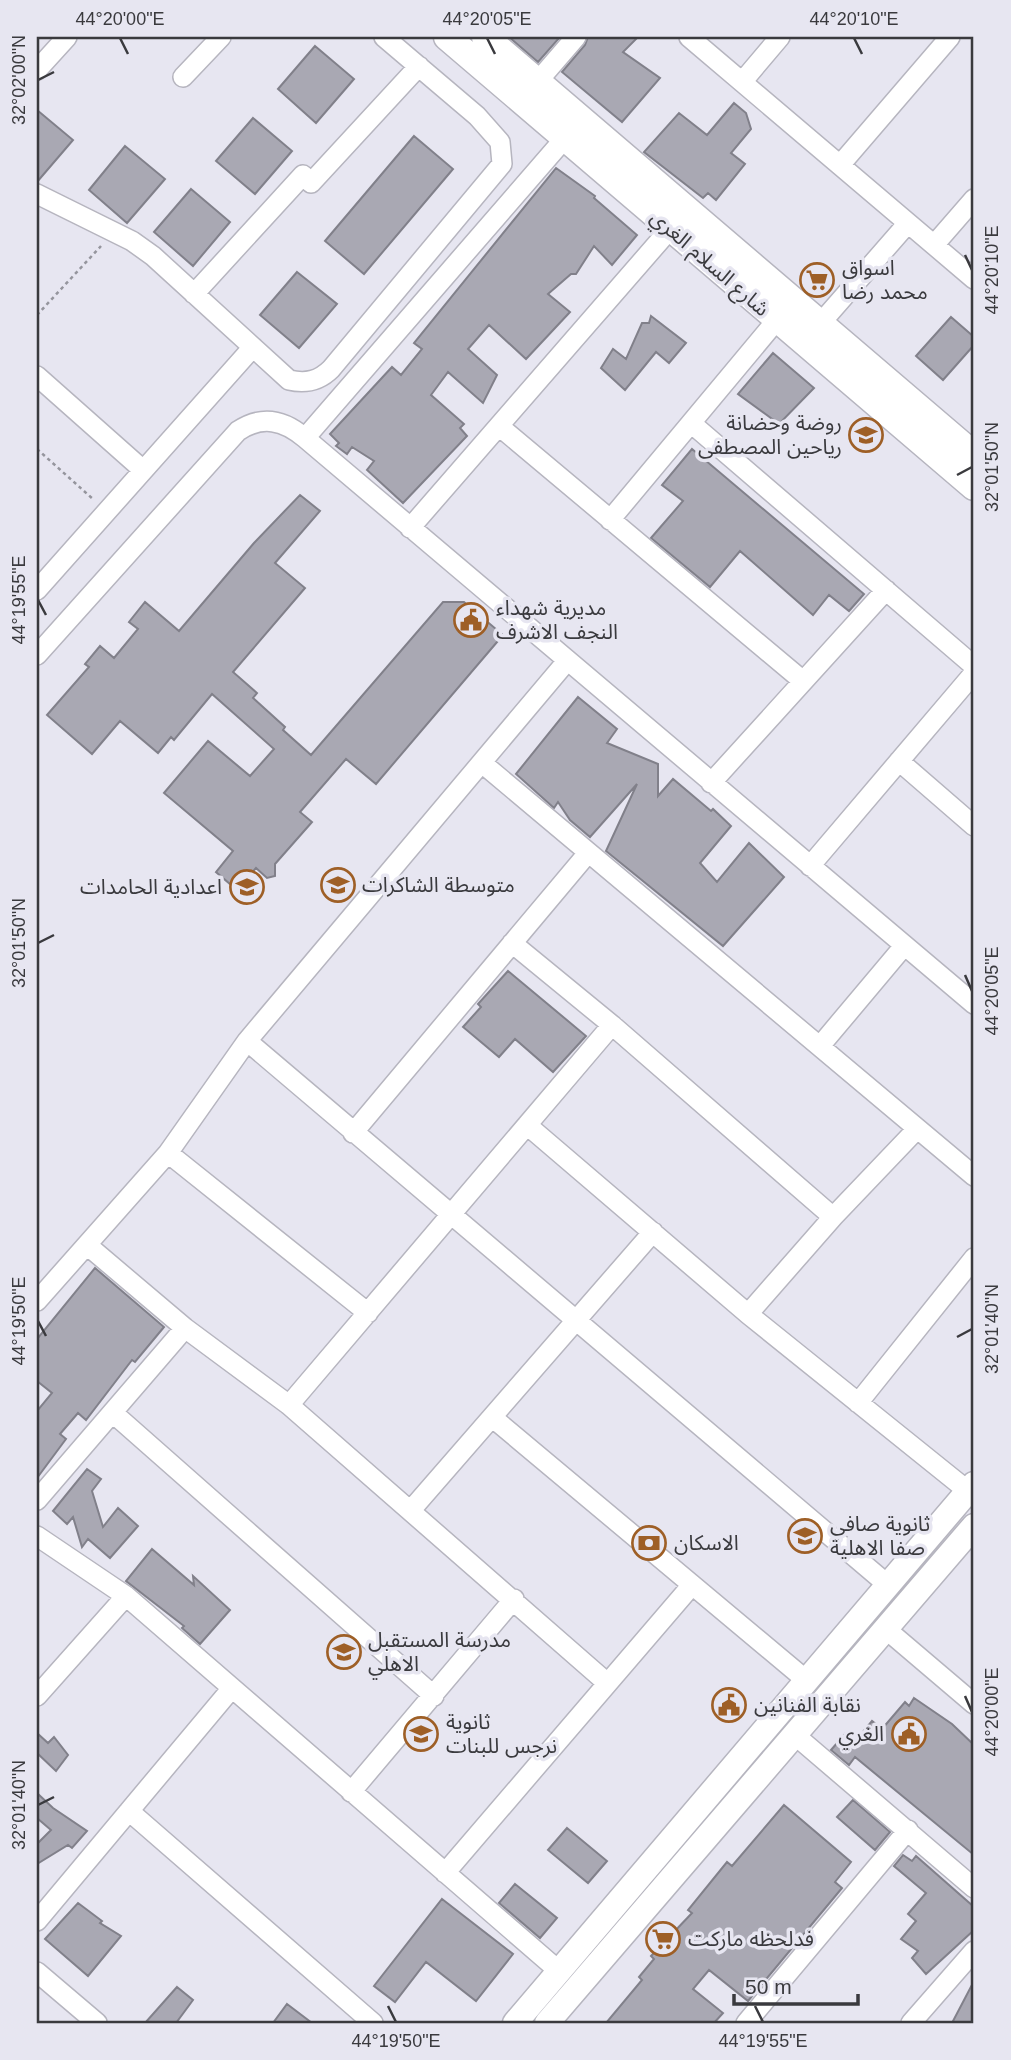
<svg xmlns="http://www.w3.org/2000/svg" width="1011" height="2060" viewBox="0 0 1011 2060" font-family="Arial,'Noto Sans Arabic',sans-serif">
	<rect width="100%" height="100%" fill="#e7e6f1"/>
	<path fill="#a9a8b3" stroke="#81808a" stroke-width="2" d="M509 37H560L538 62Z
		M588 37H638L623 52 660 78 622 122 562 72 585 45Z
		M315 46 354 79 316 123 278 89Z
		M734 103 746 113 751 129 731 153 745 164 716 200 708 193 703 198 644 152 679 113 707 135Z
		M37 110 73 140 37 182Z
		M253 118 292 151 255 194 216 161Z
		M414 136 453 169 364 274 325 241Z
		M125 146 165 179 127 223 89 190Z
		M556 168 595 196 594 198 637 235 612 265 594 246 576 274H571L548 294 570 312 526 359 489 325 468 349 497 375 483 403 448 372 431 395 464 424 460 428 467 436 403 503 367 470 374 461 352 447 347 454 336 446 339 443 330 434 392 367 401 375 422 349 414 343Z
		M191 189 230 222 193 266 154 232Z
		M297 272 337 304 299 348 260 315Z
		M651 316 686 343 669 363 656 352 625 390 601 368 613 349 626 359 642 323H649Z
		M951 317 974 337V345L943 380 916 356Z
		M773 353 814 388 779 424 738 394Z
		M692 449 864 594 849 611 829 595 813 615 740 551 710 587 651 538 683 501 662 485Z
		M300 495 320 511 275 563 305 588 233 672 257 693 253 698 285 727 283 730 311 755 443 602H464L503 635 376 784 346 759 300 812 312 822 275 864V876L267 878 256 868 237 890 216 872 233 851 164 793 208 741 250 776 274 749 212 694 174 740 171 737 158 753 120 721 92 754 47 715 89 667 85 664 100 646 114 658 138 629 129 622 145 602 179 631 254 543Z
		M578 697 617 729 607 743 658 764V796L673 779 711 811 713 809 731 826 700 863 717 882 749 843 784 877 723 946 606 851 637 784 590 837 570 820 558 802 554 808 516 774Z
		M508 971 586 1036 553 1072 515 1039 499 1057 463 1027 481 1007 478 1004Z
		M95 1268 164 1327 135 1362 132 1360 86 1420 78 1413 60 1434 66 1439 37 1478V1411L52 1393 37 1381V1339Z
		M87 1469 101 1479 92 1491 103 1527 118 1508 138 1526 110 1558 88 1539 82 1547 73 1517 67 1524 53 1511Z
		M152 1549 194 1585 193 1576 230 1610 200 1644 182 1628 184 1626 126 1581Z
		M914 1698 952 1724 974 1745V1855L855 1757 849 1765 831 1750 845 1734 854 1743 872 1721 882 1729 905 1702 909 1706Z
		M37 1733 48 1743 54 1737 68 1755 56 1771 37 1753Z
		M37 1793 53 1808 87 1831 72 1848 68 1845 37 1864V1844L51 1830 37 1818Z
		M853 1800 890 1832 875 1850 837 1817Z
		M784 1805 851 1862 835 1882 842 1888 748 2001 709 1970 693 1989 723 2013 714 2023H606L642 1980 639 1977 654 1959 651 1956 692 1913 688 1910 727 1862 732 1866Z
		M567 1828 607 1861 588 1883 548 1850Z
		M903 1855 912 1861 916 1856 974 1907V1930L926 1974 912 1958 918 1951 901 1939 916 1921 908 1914 926 1893 894 1866Z
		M515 1884 557 1918 540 1938 499 1903Z
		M442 1899 513 1954 476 2001 426 1962 395 2002 374 1986Z
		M78 1903 102 1921 100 1923 121 1936 88 1976 45 1939Z
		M974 1981V2023H952Z
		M177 1987 193 2000 176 2023H145Z
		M287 2004 312 2023H273Z"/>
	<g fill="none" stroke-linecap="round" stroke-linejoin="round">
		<g stroke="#b6b5bf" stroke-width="22">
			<path id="minor" d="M689 37 974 279
				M37 70 67 37
				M183 77 221 37
				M538 81 576 37
				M742 82 780 37
				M840 165 950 37
				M37 194 132 241 153 256 289 380C306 384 319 381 331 369L502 164 500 142 477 116 384 37
				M934 245 974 199
				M194 294 303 175 311 183 419 66
				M819 325 908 223
				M37 376 143 470
				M691 423 974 666
				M499 426 803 681
				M305 438 565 138
				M610 520 776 321
				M410 528 670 229
				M37 590 253 347
				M37 655 238 431C262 415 284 420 305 438L974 1004
				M899 761 974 826
				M482 763 974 1176
				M711 783 886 590
				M810 866 974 673
				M512 943 612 1025 833 1217
				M247 1041 888 1585
				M820 1046 904 946
				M527 1125 748 1314 968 1491
				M353 1133 588 853
				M168 1153 368 1313
				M87 1245 185 1328 289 1405 606 1682
				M37 1301 168 1153 247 1041 567 661
				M748 1314 833 1217 917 1129
				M858 1403 974 1258
				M289 1405 612 1025
				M113 1413 434 1696
				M493 1418 806 1680
				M37 1500 185 1328
				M411 1510 653 1232
				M37 1536 126 1596 559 1971
				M887 1630 974 1704
				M37 1696 126 1596
				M796 1736 974 1888
				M351 1792 514 1599
				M129 1811 373 2023
				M445 1873 692 1585
				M37 1921 232 1688
				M37 1972 97 2023
				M746 2023 908 1830
				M911 2023 974 1951"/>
		</g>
		<g stroke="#b6b5bf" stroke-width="27">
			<path id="tertiary" d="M515 2023 974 1484
				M547 2023 974 1526"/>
		</g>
		<g stroke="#b6b5bf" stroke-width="29">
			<path id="secondary" d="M447 37 974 487
				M485 37 974 455"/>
		</g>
		<path stroke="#95959d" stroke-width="2.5" stroke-dasharray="3.5 3.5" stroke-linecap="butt" d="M37 315 101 246
			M37 449 94 500"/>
		<use href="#minor" stroke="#fff" stroke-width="19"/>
		<use href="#tertiary" stroke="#fff" stroke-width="24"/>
		<use href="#secondary" stroke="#fff" stroke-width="26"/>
	</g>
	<path fill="none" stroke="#3a3a3e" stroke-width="2.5" d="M120 38 128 54M487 38 495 54M854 38 862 54M38 80 54 72M965 255 972 270M957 475 972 467M38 600 46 615M38 943 54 935M965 975 972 991M38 1321 46 1336M957 1337 972 1329M965 1696 972 1712M38 1805 54 1797M388 2006 396 2022M755 2006 763 2022"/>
	<defs>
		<g id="supermarket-ring" transform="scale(1.75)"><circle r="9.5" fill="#e7e6f1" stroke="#9e5f26" stroke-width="1.5"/><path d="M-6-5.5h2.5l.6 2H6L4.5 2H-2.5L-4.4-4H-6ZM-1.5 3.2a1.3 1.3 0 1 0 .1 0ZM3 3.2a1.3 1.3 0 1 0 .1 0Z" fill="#9e5f26"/></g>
		<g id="school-ring" transform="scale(1.75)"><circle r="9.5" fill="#e7e6f1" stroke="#9e5f26" stroke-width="1.5"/><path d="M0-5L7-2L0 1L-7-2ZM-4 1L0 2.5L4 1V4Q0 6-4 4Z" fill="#9e5f26"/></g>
		<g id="civic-ring" transform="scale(1.75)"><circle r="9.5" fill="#e7e6f1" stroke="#9e5f26" stroke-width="1.5"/><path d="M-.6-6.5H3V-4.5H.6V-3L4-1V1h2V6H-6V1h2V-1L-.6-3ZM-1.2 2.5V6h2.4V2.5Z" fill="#9e5f26"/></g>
		<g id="bank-ring" transform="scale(1.75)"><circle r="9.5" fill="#e7e6f1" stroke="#9e5f26" stroke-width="1.5"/><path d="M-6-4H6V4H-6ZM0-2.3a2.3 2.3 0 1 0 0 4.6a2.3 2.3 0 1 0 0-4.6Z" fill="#9e5f26"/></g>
	</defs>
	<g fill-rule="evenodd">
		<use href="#supermarket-ring" x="817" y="280"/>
		<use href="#school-ring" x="866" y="435"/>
		<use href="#civic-ring" x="471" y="620"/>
		<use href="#school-ring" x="338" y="885"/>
		<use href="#school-ring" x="247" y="887"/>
		<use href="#school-ring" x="805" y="1536"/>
		<use href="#bank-ring" x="649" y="1543"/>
		<use href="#school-ring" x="344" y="1652"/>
		<use href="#civic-ring" x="729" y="1705"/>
		<use href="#school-ring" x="421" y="1734"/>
		<use href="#civic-ring" x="909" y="1734"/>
		<use href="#supermarket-ring" x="663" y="1939"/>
	</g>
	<g text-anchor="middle" stroke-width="7" stroke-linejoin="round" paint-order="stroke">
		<g font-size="21" fill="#3a3a3e" stroke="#e7e6f1">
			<text transform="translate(710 263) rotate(41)" y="7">شارع السلام الغري</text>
		</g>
		<g font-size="21" fill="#3a3a3e" stroke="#e7e6f1" text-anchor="start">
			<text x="842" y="275">اسواق<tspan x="842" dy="24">محمد رضا</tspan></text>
			<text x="842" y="430" text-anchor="end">روضة وحضانة<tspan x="842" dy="24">رياحين المصطفى</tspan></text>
			<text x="496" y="615">مديرية شهداء<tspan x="496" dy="24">النجف الاشرف</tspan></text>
			<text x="362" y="892">متوسطة الشاكرات</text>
			<text x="222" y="894" text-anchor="end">اعدادية الحامدات</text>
			<text x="830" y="1531">ثانوية صافي<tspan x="830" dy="24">صفا الاهلية</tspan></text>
			<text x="674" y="1550">الاسكان</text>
			<text x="368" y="1647">مدرسة المستقبل<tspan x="368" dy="24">الاهلي</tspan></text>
			<text x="754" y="1712">نقابة الفنانين</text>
			<text x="446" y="1729">ثانوية<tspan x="446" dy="24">نرجس للبنات</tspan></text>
			<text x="884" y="1741" text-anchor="end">الغري</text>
			<text x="688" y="1946">فدلحظه ماركت</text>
		</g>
	</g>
	<rect width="1011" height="2060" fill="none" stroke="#e7e6f1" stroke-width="77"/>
	<path d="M734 1994v10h124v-10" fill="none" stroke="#3a3a3e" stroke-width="3.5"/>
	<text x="745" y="1994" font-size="21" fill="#3a3a3e" stroke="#e7e6f1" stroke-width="5" paint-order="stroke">50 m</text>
	<rect x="38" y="38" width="934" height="1984" fill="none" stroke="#3a3a3e" stroke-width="2.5"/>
	<g font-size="18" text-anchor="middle" fill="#3a3a3e">
		<text x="120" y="25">44°20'00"E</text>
		<text x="487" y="25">44°20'05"E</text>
		<text x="854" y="25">44°20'10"E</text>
		<text transform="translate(19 80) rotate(-90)" y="6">32°02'00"N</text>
		<text transform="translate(992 270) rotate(-90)" y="6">44°20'10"E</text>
		<text transform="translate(992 467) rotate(-90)" y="6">32°01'50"N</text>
		<text transform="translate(19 600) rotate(-90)" y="6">44°19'55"E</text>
		<text transform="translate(19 943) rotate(-90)" y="6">32°01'50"N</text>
		<text transform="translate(992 991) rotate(-90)" y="6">44°20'05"E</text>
		<text transform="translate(19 1321) rotate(-90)" y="6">44°19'50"E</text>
		<text transform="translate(992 1329) rotate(-90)" y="6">32°01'40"N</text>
		<text transform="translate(992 1712) rotate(-90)" y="6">44°20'00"E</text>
		<text transform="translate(19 1805) rotate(-90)" y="6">32°01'40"N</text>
		<text x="396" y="2047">44°19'50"E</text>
		<text x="763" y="2047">44°19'55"E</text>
	</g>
</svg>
